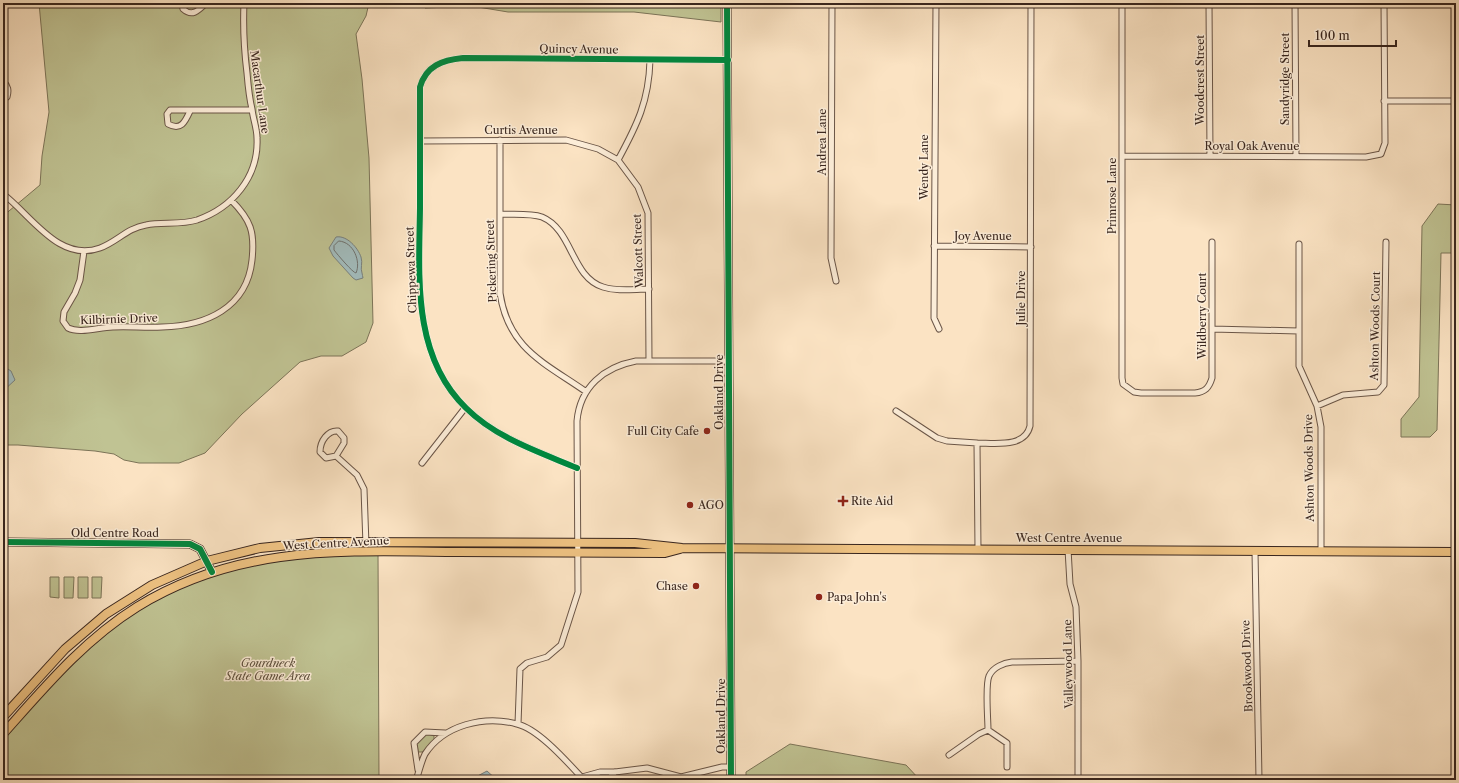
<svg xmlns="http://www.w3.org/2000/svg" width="1459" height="783" viewBox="0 0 1459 783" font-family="'Libre Caslon Text',serif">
	<rect width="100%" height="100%" fill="#fbe3c3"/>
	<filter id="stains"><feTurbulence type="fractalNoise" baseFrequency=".005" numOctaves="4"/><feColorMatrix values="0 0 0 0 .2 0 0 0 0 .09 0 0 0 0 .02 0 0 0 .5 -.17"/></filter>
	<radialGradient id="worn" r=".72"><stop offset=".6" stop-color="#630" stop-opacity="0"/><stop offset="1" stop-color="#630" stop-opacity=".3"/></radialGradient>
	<path fill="#c0c393" stroke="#7c7458" d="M39 3H369L366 16 356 34 362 79 369 158 373 323 366 342 342 356H321L300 362 242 414 205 453 179 463H139L124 460 114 454 95 451 18 445H3V216L40 185 42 156 49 112Z
		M425 3H721V22L634 12H508L472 6 425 8Z
		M1438 204 1456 205V253H1441L1437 430 1430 437H1401V419L1419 397 1422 226Z
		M327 548 378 550 379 780H3V732L90 640 143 601 263 556Z
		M50 577H59V598L50 597Z
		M64 577H74L73 598H64Z
		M78 577H88V598H78Z
		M92 577H102L101 598H92Z
		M429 734 434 736V740L423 752H418L417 742 425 735Z
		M790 744 906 765 920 780H746V772Z"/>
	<path fill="#a2bcbd" stroke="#78807d" d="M336 237C347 235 358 248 361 257 363 263 360 268 362 273 362 275 363 276 363 278L356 280 353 278 333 256 329 248Z
		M3 366 11 371 15 380 3 391Z
		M487 771 497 780H470Z"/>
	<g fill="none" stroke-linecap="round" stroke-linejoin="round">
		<path stroke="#6e716e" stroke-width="1" d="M339 241C354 242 361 262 356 273 353 273 337 254 334 250V246Z"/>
		<g stroke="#6a5547" stroke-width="7">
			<path id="street" d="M182 3 183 9C192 17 198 11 205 4
				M204 3 244 4
				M832 3 831 258 836 281
				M936 3 934 318 939 329
				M1122 3V378L1123 384 1134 392 1141 393H1195C1205 392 1209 388 1212 378V242
				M1209 3 1210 156
				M1295 3 1296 156
				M3 81C8 86 9 90 7 97L3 100
				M1384 101H1456
				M190 111C185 122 181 131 168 124L167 114 170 110H252
				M500 140V293C508 348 543 362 585 391
				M420 141 566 140 598 149 618 160 638 187 648 213 649 361
				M1123 156 1366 157 1381 154 1385 143 1384 3
				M618 160C637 125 649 101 650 60
				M3 194C31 215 59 263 100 248 117 242 127 228 146 225 162 222 181 225 197 220 232 208 259 177 257 138 257 128 253 119 252 109 249 97 248 85 247 73 244 49 243 26 244 3
				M500 214C513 215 530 213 542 217 573 230 571 277 603 287 618 292 634 289 649 289
				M1299 244V366L1317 406 1321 427V551
				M934 246 1031 247
				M84 251 80 280 75 293 64 312 63 321 68 328C80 334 99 327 113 327 129 326 145 328 162 327 206 326 247 308 252 260 255 232 251 220 231 200
				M1212 329 1299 331
				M1317 406 1343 395 1378 392 1384 385 1386 242
				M896 411 937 438 947 441 977 443
				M336 456 326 458 320 452C320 441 328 430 338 431L344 438V443L336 456 357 475 364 489 366 545
				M422 463 465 408
				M577 468C539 452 496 438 466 408 412 356 419 276 420 208 420 168 420 128 420 87 426 66 442 60 463 58L728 60
				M978 549 977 443C995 443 1025 448 1030 426L1031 3
				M1068 549 1070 584 1076 607 1078 661V780
				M1255 551 1259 780
				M518 724 520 669 527 663 547 657 561 645 578 592 577 421C580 387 604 367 636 361H729
				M988 730C988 719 985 685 989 676 993 667 1004 663 1012 662L1078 661
				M988 730 1007 743V767
				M949 755 979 734 988 730
				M418 770 414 743 425 732 445 733
				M582 777 600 772H615L647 768 681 777 722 767H731
				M416 780C419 772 421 762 425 754 444 725 484 715 517 724 539 729 569 764 584 780
				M608 780 615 772"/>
		</g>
		<g stroke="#39261e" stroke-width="9">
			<path id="secondary" d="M727 3 731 780
				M3 542 190 544 200 549 212 572"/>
		</g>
		<g stroke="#39261e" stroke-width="10">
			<path id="primary" d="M3 717 65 649 106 614 152 585 207 561 260 548 319 542 635 543 682 548 1456 552
				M3 734C44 688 84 640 137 607 239 544 344 551 458 552 527 552 596 553 665 553L680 549"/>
		</g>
		<use href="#street" stroke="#fcedd8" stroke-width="5"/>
		<use href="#secondary" stroke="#fcedd8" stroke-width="7"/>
		<use href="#primary" stroke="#eec282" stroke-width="8"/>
		<g stroke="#fcedd8" stroke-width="8">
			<path id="cycleway" d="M727 3 731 780
				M577 468C539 452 496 438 466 408 412 356 419 276 420 208 420 168 420 128 420 87 426 66 442 60 463 58L728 60
				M3 542 190 544 200 549 212 572"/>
		</g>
		<use href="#cycleway" stroke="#00873e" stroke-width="6"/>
	</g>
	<g fill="#8f2418" stroke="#fcedd8" stroke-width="1.5">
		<circle cx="707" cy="431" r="4"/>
		<path d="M841 495h4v4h4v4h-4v4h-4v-4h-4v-4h4z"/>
		<circle cx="690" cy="505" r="4"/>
		<circle cx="696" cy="586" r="4"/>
		<circle cx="819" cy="597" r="4"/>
	</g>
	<g text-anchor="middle" stroke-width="3" stroke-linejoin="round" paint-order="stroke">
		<g font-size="11" fill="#39261e" stroke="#fcedd8">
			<text transform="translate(579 49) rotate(1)" y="4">Quincy Avenue</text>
			<text transform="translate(1285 79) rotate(-90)" y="4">Sandyridge Street</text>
			<text transform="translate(1200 80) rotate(-90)" y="4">Woodcrest Street</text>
			<text transform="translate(260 92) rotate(82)" y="4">Macarthur Lane</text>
			<text x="521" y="134">Curtis Avenue</text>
			<text transform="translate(822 142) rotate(-90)" y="4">Andrea Lane</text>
			<text x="1252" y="150">Royal Oak Avenue</text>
			<text transform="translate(924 167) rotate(-90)" y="4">Wendy Lane</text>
			<text transform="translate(1112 196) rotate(-90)" y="4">Primrose Lane</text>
			<text x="983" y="240">Joy Avenue</text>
			<text transform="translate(638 251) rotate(-92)" y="4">Walcott Street</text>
			<text transform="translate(491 261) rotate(-92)" y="4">Pickering Street</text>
			<text transform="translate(411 270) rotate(-92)" y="4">Chippewa Street</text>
			<text transform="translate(1021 298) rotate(-90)" y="4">Julie Drive</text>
			<text transform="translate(1202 316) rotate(-90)" y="4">Wildberry Court</text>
			<text transform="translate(119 319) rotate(-2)" y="4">Kilbirnie Drive</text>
			<text transform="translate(1375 326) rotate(-89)" y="4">Ashton Woods Court</text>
			<text transform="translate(719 392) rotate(-90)" y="4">Oakland Drive</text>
			<text transform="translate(1309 468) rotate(-91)" y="4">Ashton Woods Drive</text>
			<text x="115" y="537">Old Centre Road</text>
			<text x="1069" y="542">West Centre Avenue</text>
			<text transform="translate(336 543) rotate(-3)" y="4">West Centre Avenue</text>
			<text transform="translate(1068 664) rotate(-91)" y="4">Valleywood Lane</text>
			<text transform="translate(1247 666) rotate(-92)" y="4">Brookwood Drive</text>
			<text transform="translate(721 716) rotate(-90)" y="4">Oakland Drive</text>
		</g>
		<g font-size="11" fill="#39261e" stroke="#fcedd8" text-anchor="start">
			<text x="699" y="435" text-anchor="end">Full City Cafe</text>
			<text x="851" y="505">Rite Aid</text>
			<text x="698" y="509">AGO</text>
			<text x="688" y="590" text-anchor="end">Chase</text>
			<text x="827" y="601">Papa John's</text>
		</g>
		<g font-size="11" font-style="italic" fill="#5b4d3b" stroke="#fcedd8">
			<text x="268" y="667">Gourdneck<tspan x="268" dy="13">State Game Area</tspan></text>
		</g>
	</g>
	<rect width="1459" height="783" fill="none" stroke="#fbe3c3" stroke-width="16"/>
	<rect x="4" y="4" width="1451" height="775" fill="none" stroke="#39261e" stroke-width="2"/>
	<rect x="8" y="8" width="1443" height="767" fill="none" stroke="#39261e"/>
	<path d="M1309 40v6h87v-6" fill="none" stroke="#39261e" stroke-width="2"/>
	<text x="1315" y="40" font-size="12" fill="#39261e" stroke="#fcedd8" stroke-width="3" paint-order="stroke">100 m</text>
	<rect width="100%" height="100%" filter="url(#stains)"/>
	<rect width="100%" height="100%" fill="url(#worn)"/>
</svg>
